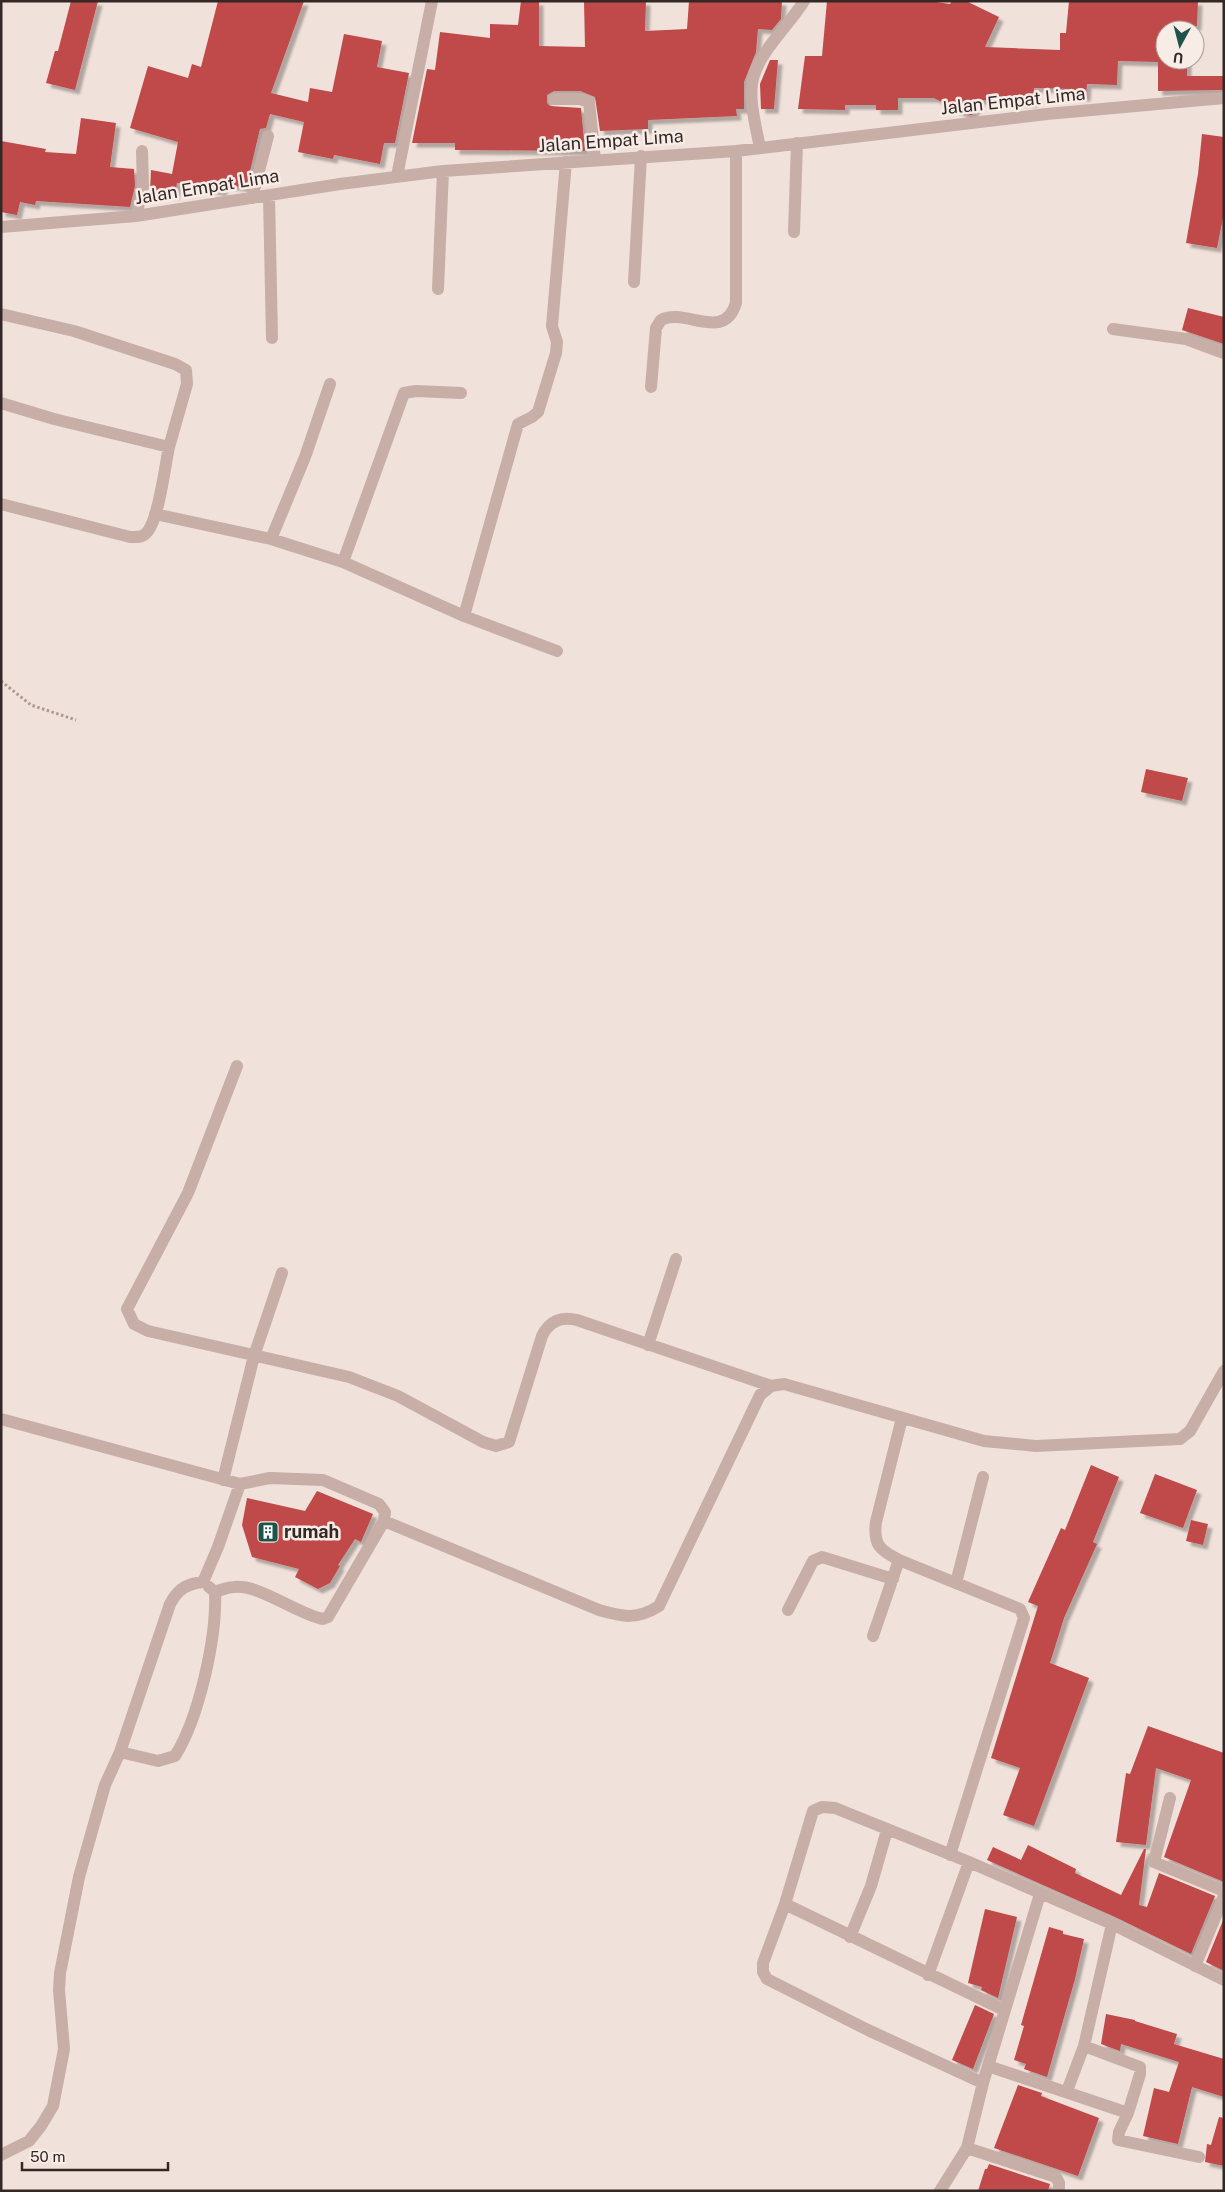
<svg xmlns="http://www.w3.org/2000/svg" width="1225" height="2192" viewBox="0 0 1225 2192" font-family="'Public Sans',sans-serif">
	<defs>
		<filter id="shadow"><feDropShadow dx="4.5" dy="4.5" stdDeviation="1" flood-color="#0004"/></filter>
	</defs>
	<rect width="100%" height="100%" fill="#f0e1da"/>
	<path fill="#c04948" filter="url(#shadow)" d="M71 1H98L75 90 46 83 55 51H58Z
		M218 1H304L271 93 308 102 310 88 332 92 344 34 382 41 377 67 409 73 395 143H384L380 164 334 155 333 159 298 152 304 122 270 114 266 128 260 129 246 188 224 184 222 192 177 183 175 195 150 191 151 170 172 174 178 142 130 128 148 66 188 78 192 64 201 67Z
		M521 1H539V46L585 47 584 1H646L645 31 687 29 689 1H782L781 19 772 30 758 29 756 52 744 82V109H736L737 116 648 120V129L600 131 595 97 580 91H554L547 95V103L550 106 581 108 585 151 455 150V143H412L427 69 435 70 440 32 490 38V24L518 25Z
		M827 1H929L950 4 952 1H966L999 17 985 47 1060 50V33H1066L1069 1H1198L1197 26 1165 25V60H1187V76H1224V90L1158 91V62L1118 61 1117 85 1087 84 1086 97 1071 96V89L1034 88 1033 103 980 100 972 115H966L934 98H898V110H876V105H845V110L798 109 805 56H822Z
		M770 60H778L774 109H761L760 84Z
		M81 118 116 123 110 167 134 169 135 186 130 207 36 201 35 205 20 202 17 215 1 212V141L46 149 45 152 76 154Z
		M1202 134 1224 137V213L1217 248 1186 243 1198 174Z
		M1188 308 1224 317V344L1182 330Z
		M1146 769 1188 778 1182 801 1141 792Z
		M1091 1465 1119 1477 1093 1542 1097 1544 1064 1618 1050 1663 1089 1678 1034 1826 1003 1815 1020 1768 991 1758 1038 1606 1028 1602 1061 1528 1065 1530Z
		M1155 1474 1197 1490 1183 1528 1140 1513Z
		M317 1491 373 1514 361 1542 355 1539 338 1565 340 1566 330 1583 318 1589 295 1577 299 1569 252 1557 242 1525 247 1498 305 1511Z
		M1191 1520 1208 1524 1203 1545 1186 1541Z
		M1148 1726 1224 1753V1882L1164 1857 1191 1780 1156 1768 1146 1845 1116 1842 1126 1773 1130 1774Z
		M1028 1845 1076 1869 1075 1873 1121 1895 1144 1849H1146L1139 1905 1147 1907 1159 1873 1215 1896 1191 1954 1115 1917 987 1860 993 1847 1021 1860Z
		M985 1909 1017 1917 998 1998 981 1990 982 1987 968 1983Z
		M1224 1918V1971L1206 1962Z
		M1049 1927 1063 1931V1934L1084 1939 1075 1979 1047 2077 1024 2069 1026 2064 1014 2060 1024 2026 1021 2025Z
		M975 2005 994 2014 973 2069 952 2060Z
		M1106 2014 1135 2020V2021L1177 2034 1174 2044 1224 2059V2097L1192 2087 1178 2144 1143 2136 1154 2088 1169 2092 1179 2062 1121 2044 1120 2051 1101 2044Z
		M1018 2085 1042 2093 1041 2096 1099 2118 1078 2176 994 2148Z
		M1219 2117 1224 2118V2166L1205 2162 1207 2144 1211 2145Z
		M989 2164 1050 2184 1048 2191H978L985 2169H987Z"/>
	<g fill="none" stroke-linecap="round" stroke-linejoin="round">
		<path stroke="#b39891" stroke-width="3" stroke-dasharray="2.5 2.5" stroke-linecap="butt" d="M1 681 31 705 76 720"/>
		<path stroke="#c7aea7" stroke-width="12" d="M554 99H580L589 102 595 160
			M760 148C756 126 747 96 754 75 763 48 789 25 804 1
			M397 176 432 1
			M269 196 272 338
			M252 198 268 136
			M136 216 143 187 142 151
			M1 227 136 216 340 184 443 171 736 151 1047 114 1224 98
			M794 232 797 143
			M634 282 641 156
			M438 289 443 171
			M1 314 74 331 175 364 186 370 187 384 169 447 54 419 1 403
			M1113 329 1186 339 1224 353
			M651 387 656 328 661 320C685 307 724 343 736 303V151
			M1 504 130 537C137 537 143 538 148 531 159 517 165 466 169 447
			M155 514 271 539 343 562 404 393 416 391 461 393
			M271 539 305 457 330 384
			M343 562 464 616 518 424 532 417 538 412 556 353 557 342 552 326 566 162
			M464 616 557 651
			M237 1066 188 1193 127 1309 134 1324 148 1331 349 1377 398 1396 483 1442 496 1446 509 1442 542 1336C549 1321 561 1316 577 1320L771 1386
			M648 1345 676 1259
			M902 1418 876 1522C873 1545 880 1550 899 1560L1020 1609 1024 1618 950 1855
			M1 1419 240 1484 218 1547 203 1582C186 1584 178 1589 170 1604L120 1752 105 1785 79 1877 60 1973 59 1990 64 2049 53 2106 41 2126 29 2141 1 2155
			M223 1480 254 1356 282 1273
			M240 1484 270 1478 323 1480 379 1504 385 1512 384 1521
			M956 1583 983 1477
			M215 1592C221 1590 228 1587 234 1587 259 1584 297 1614 323 1619L328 1617 384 1521 599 1610C623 1617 637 1620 659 1606L760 1395 771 1386 784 1384 984 1441 1036 1446 1180 1439 1190 1431 1224 1371
			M788 1610 813 1561 822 1557 893 1579
			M873 1636 899 1560
			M120 1752 158 1761 175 1756C199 1718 217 1637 215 1592L209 1587
			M1170 1798 1154 1862 1224 1891
			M1040 1894 983 2083 967 2148 1056 2177 1059 2183V2191
			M785 1904 1004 2010
			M850 1937 871 1886 887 1830
			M1195 1966 1224 1896
			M928 1975 969 1862
			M988 2066 1128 2113 1140 2074V2067L1084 2046
			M983 2083 868 2030 767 1979 763 1972V1963L785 1904 813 1811 822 1807 835 1808 969 1862 1112 1924 1224 1980
			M1067 2091 1084 2046 1112 1924
			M1128 2113 1119 2132 1118 2140 1199 2157
			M940 2191 967 2148"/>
	</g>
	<defs>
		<g id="building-square" transform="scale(1.125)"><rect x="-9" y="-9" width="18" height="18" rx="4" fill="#1f534a" stroke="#f8ece6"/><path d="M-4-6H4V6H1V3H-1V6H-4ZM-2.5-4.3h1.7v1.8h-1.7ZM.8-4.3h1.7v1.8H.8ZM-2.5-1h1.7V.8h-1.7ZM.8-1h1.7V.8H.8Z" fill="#fff"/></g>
	</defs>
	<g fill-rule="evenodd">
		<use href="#building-square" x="268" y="1532"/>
	</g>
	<g text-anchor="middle" stroke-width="5" stroke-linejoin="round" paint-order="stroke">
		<g font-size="18" fill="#342827" stroke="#f8ece6">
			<text transform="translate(1013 101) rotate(-6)" y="6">Jalan Empat Lima</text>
			<text transform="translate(611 141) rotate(-4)" y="6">Jalan Empat Lima</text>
			<text transform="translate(207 187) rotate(-9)" y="6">Jalan Empat Lima</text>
		</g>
		<g font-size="18" font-weight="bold" fill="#342827" stroke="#f8ece6" text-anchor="start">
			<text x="284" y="1538">rumah</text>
		</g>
	</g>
	<rect width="1225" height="2192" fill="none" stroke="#342827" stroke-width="5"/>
	<g transform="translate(1180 45) rotate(187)"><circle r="24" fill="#f8ece6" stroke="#aa9e9a"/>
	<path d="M0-4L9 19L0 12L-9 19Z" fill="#1f534a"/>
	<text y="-8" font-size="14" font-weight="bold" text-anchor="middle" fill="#342827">U</text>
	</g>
	<path d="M22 2162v8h146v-8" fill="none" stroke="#342827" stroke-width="2.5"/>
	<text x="30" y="2162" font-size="15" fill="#342827" stroke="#f8ece6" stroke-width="4" paint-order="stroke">50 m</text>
</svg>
